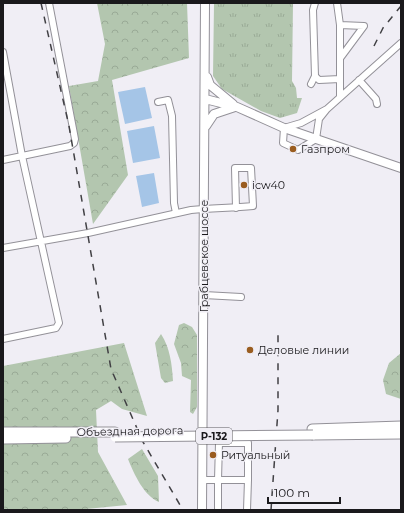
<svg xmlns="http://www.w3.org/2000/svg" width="404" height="513" viewBox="0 0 404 513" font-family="Montserrat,sans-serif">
	<defs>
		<pattern id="grass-tufts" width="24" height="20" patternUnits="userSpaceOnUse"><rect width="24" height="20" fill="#b3c6af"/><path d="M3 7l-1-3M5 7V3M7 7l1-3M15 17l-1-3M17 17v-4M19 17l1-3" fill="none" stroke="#99aa96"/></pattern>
		<pattern id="forest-crowns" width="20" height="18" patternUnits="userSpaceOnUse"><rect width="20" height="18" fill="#b3c6af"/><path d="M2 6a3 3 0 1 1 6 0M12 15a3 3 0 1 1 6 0" fill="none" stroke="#99aa96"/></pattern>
	</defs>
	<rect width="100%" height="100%" fill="#f0eef5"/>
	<path fill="url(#grass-tufts)" d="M293 3 292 81 296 88 297 98H302L297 113 280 118 261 111 222 89 213 76 214 4Z"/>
	<path fill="url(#forest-crowns)" d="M97 3H187L189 58 112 80 128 175 93 224 69 86 98 81 105 44Z
		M184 323 192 327 197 335V407L193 414 190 412 191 380 182 376 181 363 174 344 179 325Z
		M161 334C170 348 172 364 173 381L165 383 161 378 155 343Z
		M124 343 147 416 122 409 111 401 96 410 98 452 127 505 76 510H3V366Z
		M401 353V399L386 394 383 380 389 363Z
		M142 449 158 476 159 502C144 496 134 474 128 459Z"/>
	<path fill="#a5c5e7" d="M145 87 152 118 125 124 118 92Z
		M154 126 160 158 133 163 127 131Z
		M154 173 159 203 142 207 136 176Z"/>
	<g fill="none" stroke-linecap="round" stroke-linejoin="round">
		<g stroke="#939198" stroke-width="8">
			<path id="minor" d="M337 3 340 25
				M3 52 22 156 59 323 56 328 3 339
				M315 76 319 80 340 79
				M359 80 376 99 377 104
				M311 84 315 76 313 10 315 3
				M340 96V25L364 26 341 57
				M158 102 168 100 172 116 174 203 176 213
				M327 109 319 119 316 139 298 150 283 143 284 128 301 123 327 109 401 43
				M3 160 70 146 74 143 75 139 49 3
				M3 248 88 233 191 210C212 208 232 208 253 206L251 168H235L236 208
				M204 295 241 297
				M219 443H248V480H218Z
				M203 480H218V508
				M247 510 248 480"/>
		</g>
		<g stroke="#939198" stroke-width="10">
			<path id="major" d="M207 77 210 85 233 104
				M205 99 237 107 284 128 401 168
				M206 126 214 114 235 107
				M202 510 205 3"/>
		</g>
		<g stroke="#939198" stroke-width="11">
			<path id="highway" d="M312 429 401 426
				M3 432H115
				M313 435 401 434
				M3 439 66 438"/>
		</g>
		<use href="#minor" stroke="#fff" stroke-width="6"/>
		<use href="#major" stroke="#fff" stroke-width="8"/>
		<use href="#highway" stroke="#fff" stroke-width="9"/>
		<path stroke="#414044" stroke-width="1.5" stroke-dasharray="7 7" stroke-linecap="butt" d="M41 3 69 126 111 369 143 442 183 510
			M374 46 383 28 401 6
			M271 510 278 410V335"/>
		<g stroke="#939198" stroke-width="11" stroke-linecap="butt">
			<path id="highway-bridge" d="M115 437 313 435"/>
		</g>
		<use href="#highway-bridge" stroke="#fff" stroke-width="9"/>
	</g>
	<g fill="#9a5d20" stroke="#f0eef5" stroke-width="1.5">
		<circle cx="293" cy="149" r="4"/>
		<circle cx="244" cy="185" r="4"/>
		<circle cx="250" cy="350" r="4"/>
		<circle cx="213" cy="455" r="4"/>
	</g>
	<g text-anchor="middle" stroke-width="3" stroke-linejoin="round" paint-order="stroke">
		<rect fill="#f0eef5" stroke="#5a595d" stroke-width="1" x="196" y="428" width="36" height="16" rx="3"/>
		<g font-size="10" font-weight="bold" fill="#1a191c">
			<text x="214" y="440">Р-132</text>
		</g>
		<g font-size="11" fill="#1a191c" stroke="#f0eef5" text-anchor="start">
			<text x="301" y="153">Газпром</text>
			<text x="252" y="189">icw40</text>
			<text x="258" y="354">Деловые линии</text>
			<text x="221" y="459">Ритуальный</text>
		</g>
		<g font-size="11" fill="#1a191c" stroke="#f0eef5">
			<text transform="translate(204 256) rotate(-90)" y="4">Грабцевское шоссе</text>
			<text transform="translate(130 431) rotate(-1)" y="4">Объездная дорога</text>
		</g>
	</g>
	<rect width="404" height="513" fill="none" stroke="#1a191c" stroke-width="8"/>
	<path d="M268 497v6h72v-6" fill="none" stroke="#1a191c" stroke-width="2"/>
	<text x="274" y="497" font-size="12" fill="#1a191c" stroke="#f0eef5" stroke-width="3" paint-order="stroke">100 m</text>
</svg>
